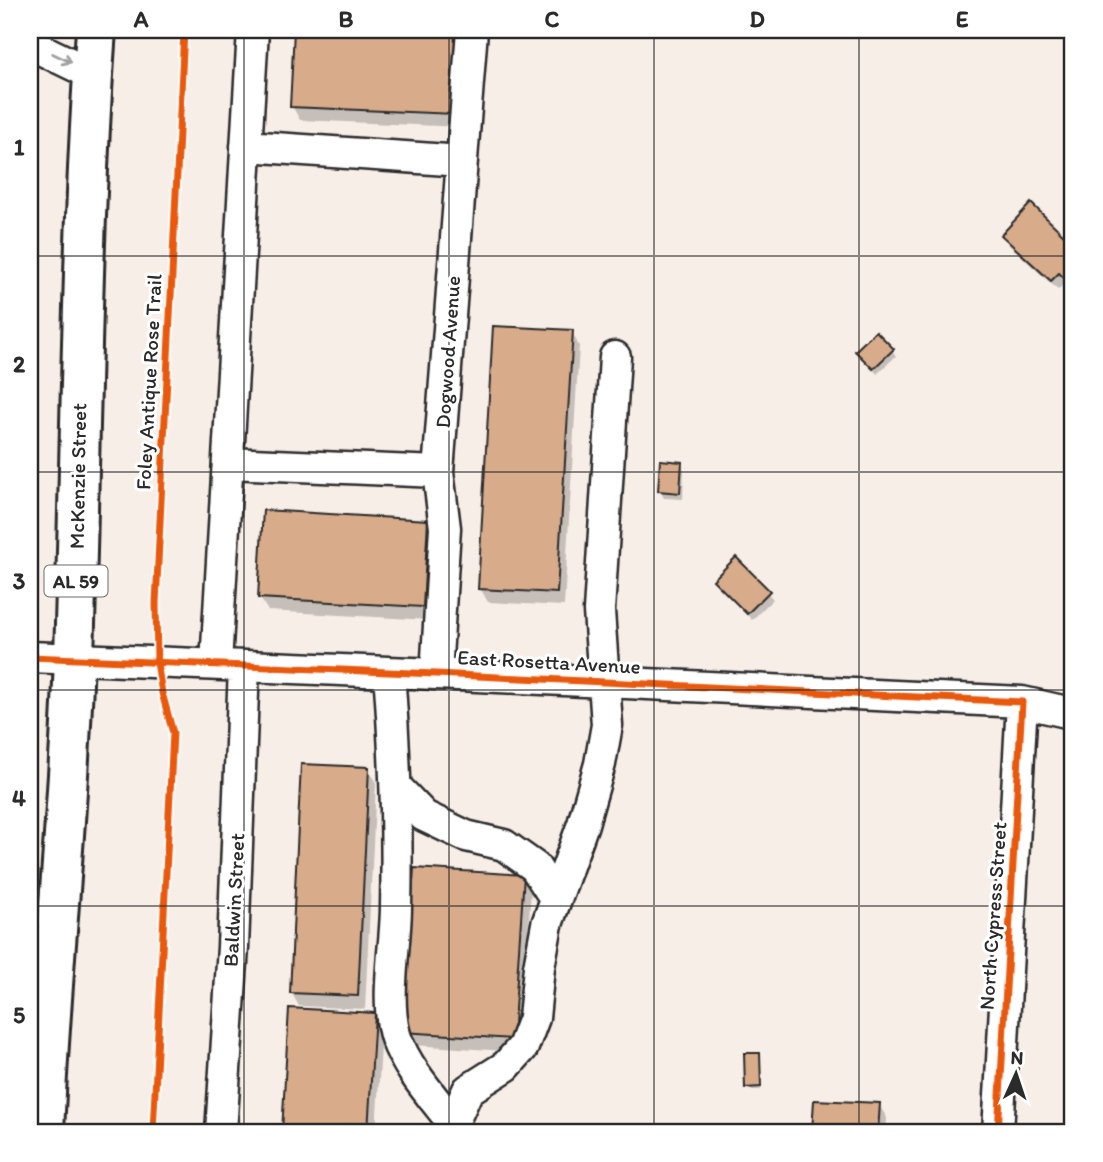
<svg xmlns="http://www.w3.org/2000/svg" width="1103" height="1162" viewBox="0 0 1103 1162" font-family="Itim,sans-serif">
	<rect width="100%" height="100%" fill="#f7eee8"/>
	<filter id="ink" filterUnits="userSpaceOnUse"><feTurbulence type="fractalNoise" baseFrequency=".0143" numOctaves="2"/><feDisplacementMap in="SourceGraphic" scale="14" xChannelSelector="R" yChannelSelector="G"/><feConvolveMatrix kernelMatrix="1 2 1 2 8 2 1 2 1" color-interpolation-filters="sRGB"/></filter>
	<g filter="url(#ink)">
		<path fill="#0003" d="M295 30H459L462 127 300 120 292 106Z
			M1031 206 1073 246V290L1065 283 1058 290 1009 245 1003 235Z
			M572 332 579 346 564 606 488 602 480 588Z
			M892 350 896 356 877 374 858 351Z
			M681 463 684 470 683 499 664 498 660 491Z
			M427 521 435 535 430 620 268 611 260 598Z
			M736 559 773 599 752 620 715 580Z
			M368 769 376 783 365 1009 299 1006 291 992Z
			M523 877 531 890 520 1052 412 1045 405 1032Z
			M291 1010 374 1014 382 1028 376 1132H284Z
			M759 1054 761 1090H748L746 1087Z
			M816 1101 879 1105 887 1118 886 1132H814Z"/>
		<path fill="#d8ab8a" stroke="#2b2b2b" stroke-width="2" d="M294 30H459L455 114 290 107Z
			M1031 203 1073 244V258L1071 260 1073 263 1072 286 1059 273 1051 281 1001 235Z
			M493 326 573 330 557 593 478 589Z
			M876 331 894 349 873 369 855 351Z
			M660 460 682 462 680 493 658 491Z
			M263 510 428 520 423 607 258 598Z
			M736 557 770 591 747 614 713 580Z
			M301 764 369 767 358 996 290 993Z
			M414 868 524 875 513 1039 403 1032Z
			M289 1008 375 1013 368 1132H282Z
			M744 1053H760L761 1087 745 1088Z
			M814 1100 880 1103 878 1132H812Z"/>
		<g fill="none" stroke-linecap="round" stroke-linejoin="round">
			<g stroke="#2b2b2b" stroke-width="35">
				<path id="minor" d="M30 44 92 74
					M246 146 462 161
					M228 463 438 472
					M30 657 436 674 1022 702 1071 713 1073 716
					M216 664 253 30
					M389 672C395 751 398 826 396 906 396 944 384 1002 396 1038 407 1069 432 1096 452 1122
					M436 674 445 528 438 472 472 30
					M398 789 424 816 466 836 504 845 535 867 555 898
					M221 1132 233 947 244 667
					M449 1132 468 1090 506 1066 523 1047 534 1018 539 967 547 924 583 824 600 764 607 725 599 611 615 357
					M998 1132 1022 702"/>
			</g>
			<g stroke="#2b2b2b" stroke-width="44">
				<path id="major" d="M44 1132C51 973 69 815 74 656 81 447 81 238 96 30"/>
			</g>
			<use href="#minor" stroke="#fff" stroke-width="30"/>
			<use href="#major" stroke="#fff" stroke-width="38"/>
			<g stroke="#fff" stroke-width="11">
				<path id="cycleway" d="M30 657 436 674 1022 702 998 1132
					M153 1132 173 733 162 693 157 662 156 603 184 30"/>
			</g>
			<use href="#cycleway" stroke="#e8590c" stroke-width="7"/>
		</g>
		<defs><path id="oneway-shaft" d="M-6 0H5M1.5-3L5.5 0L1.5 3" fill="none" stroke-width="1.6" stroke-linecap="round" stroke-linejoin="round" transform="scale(1.75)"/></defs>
		<use stroke="#a0a0a0" href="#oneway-shaft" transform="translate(62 58) rotate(26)"/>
	</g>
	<path fill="none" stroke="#2b2b2b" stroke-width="2" stroke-opacity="0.55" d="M244 30V1132M449 30V1132M654 30V1132M859 30V1132M30 256H1073M30 472H1073M30 690H1073M30 906H1073"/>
	<g text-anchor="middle" stroke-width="6" stroke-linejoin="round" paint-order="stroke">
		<rect fill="#fff" stroke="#6b6b6b" stroke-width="2" x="44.5" y="565.5" width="63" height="31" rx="5"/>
		<g font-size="19" font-weight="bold" fill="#2b2b2b">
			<text x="76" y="588">AL 59</text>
		</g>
		<g font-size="21" fill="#2b2b2b" stroke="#fff">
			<text transform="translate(448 352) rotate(-86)" y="7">Dogwood Avenue</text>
			<text transform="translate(149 382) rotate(-87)" y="7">Foley Antique Rose Trail</text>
			<text transform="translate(78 476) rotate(-89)" y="7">McKenzie Street</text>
			<text transform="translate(549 662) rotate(3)" y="7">East Rosetta Avenue</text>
			<text transform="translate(234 900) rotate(-87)" y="7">Baldwin Street</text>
			<text transform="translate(993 916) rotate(-86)" y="7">North Cypress Street</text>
		</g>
	</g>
	<rect width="1103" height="1162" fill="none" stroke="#fff" stroke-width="77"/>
	<g transform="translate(1016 1074) rotate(3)" stroke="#ffffff" stroke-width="5" paint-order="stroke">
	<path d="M0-5L12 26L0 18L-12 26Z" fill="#2b2b2b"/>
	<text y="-10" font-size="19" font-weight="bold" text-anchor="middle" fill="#2b2b2b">N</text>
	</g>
	<rect x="38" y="38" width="1026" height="1086" fill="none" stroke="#2b2b2b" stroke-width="2.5"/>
	<g font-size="23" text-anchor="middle" font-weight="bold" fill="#2b2b2b">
		<text x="141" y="27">A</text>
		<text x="346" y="27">B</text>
		<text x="552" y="27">C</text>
		<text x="757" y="27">D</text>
		<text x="962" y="27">E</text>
		<text x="19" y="155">1</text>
		<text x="19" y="372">2</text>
		<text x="19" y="589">3</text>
		<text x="19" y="806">4</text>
		<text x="19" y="1023">5</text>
	</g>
</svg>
